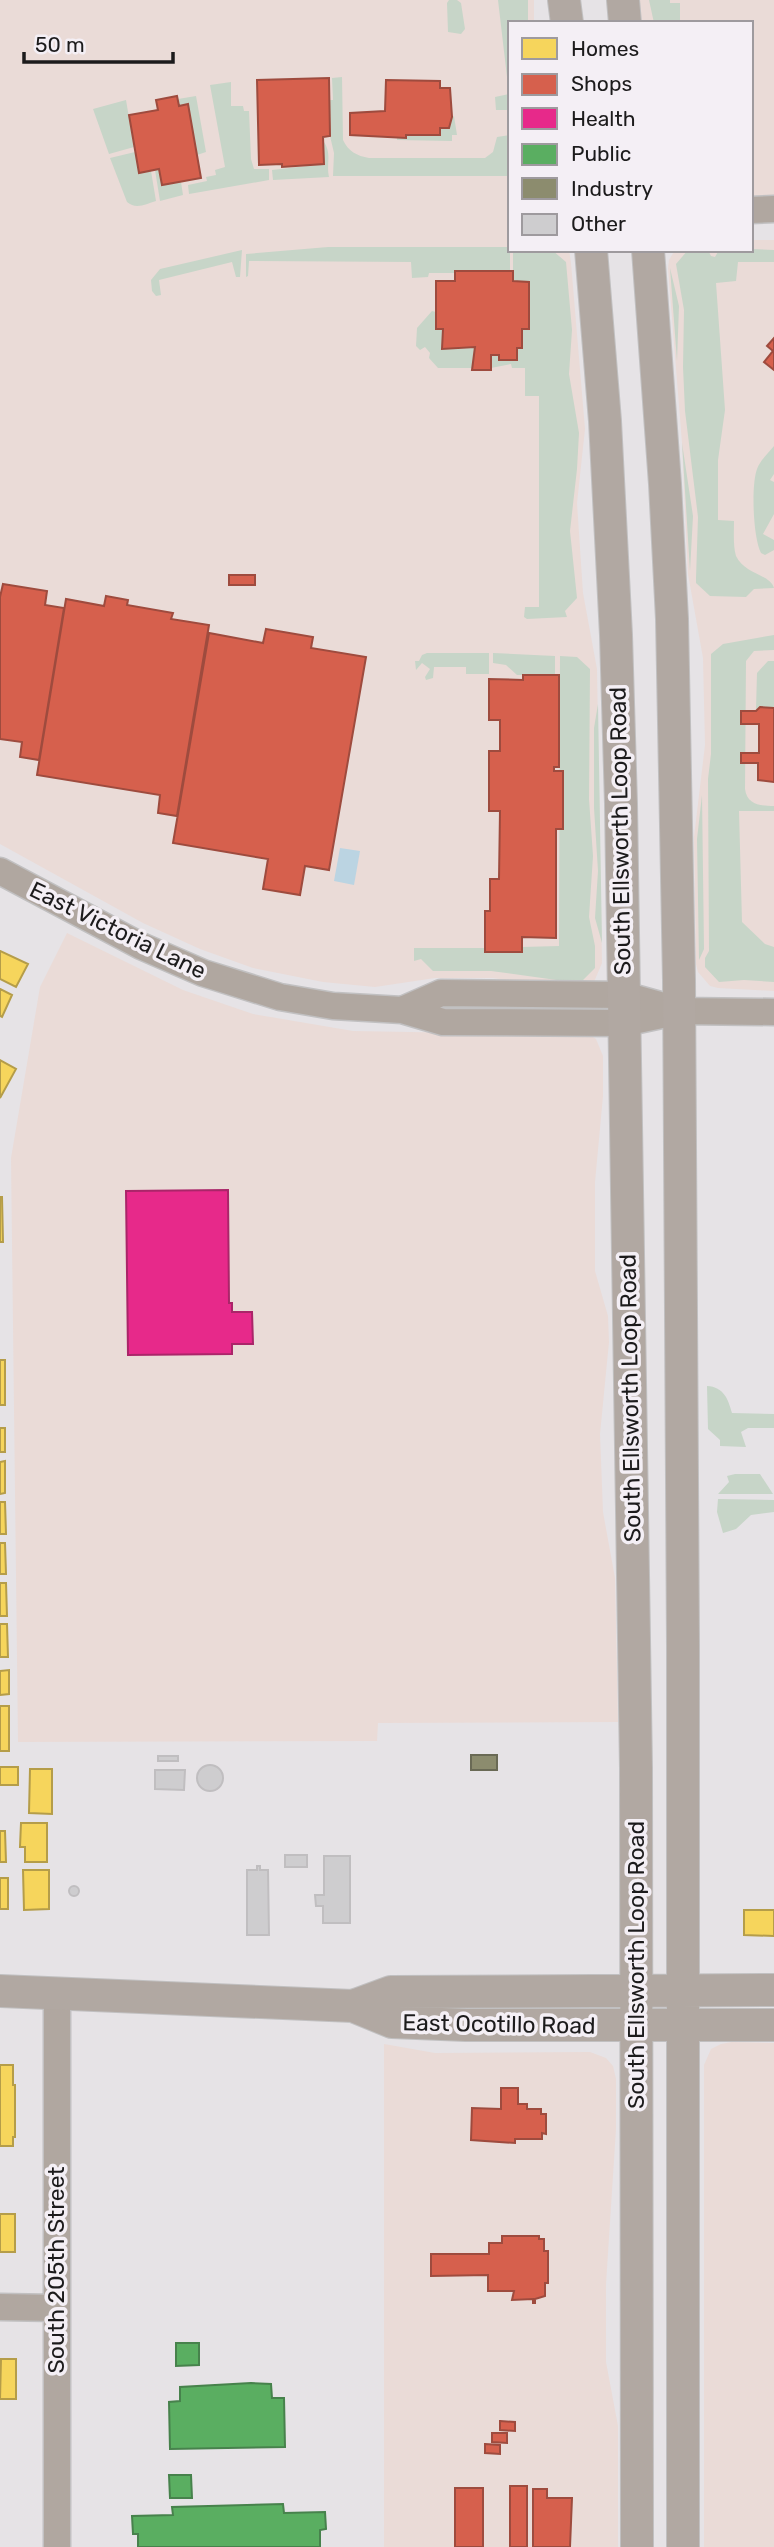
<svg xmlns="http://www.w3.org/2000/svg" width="774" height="2547" viewBox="0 0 774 2547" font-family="Rubik,sans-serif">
	<rect width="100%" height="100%" fill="#e6e3e6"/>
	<path fill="#eadbd7" d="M0 0H534V23H510V250H569L571 263 585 429 577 503 583 593 597 669 602 963 594 982 566 990 493 978H435L375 987 323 982 253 968 200 949 143 923 0 844Z
		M623 0H774V209H751V23H625Z
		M751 240H774V991L718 988 710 986 698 972 696 964 694 837 705 745 703 658 688 574 682 443 668 268 669 260 675 250H751Z
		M67 933 183 990 253 1014 353 1031 590 1035 596 1039 603 1056V1096L595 1182V1271L608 1316 609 1342 600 1434 603 1512 615 1578 618 1722 378 1723 377 1741 18 1742 11 1158 40 987Z
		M732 2042 774 2043V2547H704V2065L711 2049 721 2044Z
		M384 2044 435 2053 590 2052 606 2058 613 2066 616 2079V2129L606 2284V2362L618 2426V2547H384Z"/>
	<path fill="#c7d5c8" d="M449 0H457L461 3 465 29 461 34 448 32 447 3Z
		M498 0H528V23H510V110H496L495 97 509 94Z
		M649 0H670V3H680V23H654Z
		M342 77 343 140C348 151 357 156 369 158H485L493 152 497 137 510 135V176H333L334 153 330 136V100H333L332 78Z
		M231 82V106H243L244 111H249L251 159 254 169H269V180L189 194 188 185 207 181 206 177 216 175 215 170 225 167 210 85Z
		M196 96 206 152 197 155 188 105 179 106 178 99Z
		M126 100 134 147 109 154 93 109Z
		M454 116 457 135H452V141L397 140V138H406V135H440V128H449V121Z
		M324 142C332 154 326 164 329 177L273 180 272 170 324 164Z
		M135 152 139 172 151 171 156 201C146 204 136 210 127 202L110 158Z
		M159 169 162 185 181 182 183 195 160 201 155 170Z
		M328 247H510V271H456L455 273H429L428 277 412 278 411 262 249 261 248 276 246 277V254Z
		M751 249 774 250V262H738L736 281 716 283 725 410 718 460V520L734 521C734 532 733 546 736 556 744 574 770 574 774 588L754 589 746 597 710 596 696 583V578L698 517 685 411 683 367 684 310 676 264 688 250H708L711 256 715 257 719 250Z
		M242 250 240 277H236L232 262 159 280 161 295 156 296 152 291 151 280 160 269Z
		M513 250H552L566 262 572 330 569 374 579 433 577 469 570 531 577 598 565 611 567 617 527 619 524 617 525 607H539V396H525V368H512L511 364 491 368V355H499V360H516L517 348 522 347V329H529V282L513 281Z
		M670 268 679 306 677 361Z
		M432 311 436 312V328L443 329 442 349 475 347 472 368H438L429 358 430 353 425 347 420 350 416 346 417 328Z
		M682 443 693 516 690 571Z
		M774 446V474L770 480 774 482V514L763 534 774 540V550L765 555 761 553C753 538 751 485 757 469 760 461 768 453 774 446Z
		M774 635V650L754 651 746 661 745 789C747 805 761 806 774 806V811H739L742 922 765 944 774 947V982L744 980 719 982 705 967V958L709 951 708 779 711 754V654L723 644Z
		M427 653H489V674H466V667H434L433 678 426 680 425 677 430 669 422 663 416 670 415 661H419L422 655Z
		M493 653 555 656V675H517L506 665 493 663Z
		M560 656 577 657 590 669 589 799 593 856 589 917 595 946V968L582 981 578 983 491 971H433L421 959 414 961V948H485V952H522V947L559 946Z
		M768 661H774V708L756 709 757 673Z
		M598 704 602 943 595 918 598 871 594 808V728Z
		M702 795 704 949 699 960 697 839Z
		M707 1386C724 1387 728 1399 732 1413L774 1414V1428H748L741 1432 746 1447 720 1446V1440L708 1429Z
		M735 1474H760L773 1494H718L729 1482 727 1476Z
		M718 1499 774 1500V1512L751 1515 736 1529 723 1533 717 1512Z"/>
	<path fill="#bbd4e2" d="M340 848 360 851 354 885 334 881Z"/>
	<path fill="#f6d55c" stroke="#b59d49" stroke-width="2" d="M0 951 28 964 16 987 0 979Z
		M0 989 12 995 2 1017 0 1016Z
		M0 1060 16 1069 0 1098Z
		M0 1197H2L3 1242H0Z
		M0 1360H5V1405H0Z
		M0 1428H5V1452H0Z
		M5 1461V1493L0 1494V1462Z
		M0 1502H5L6 1534H0Z
		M0 1543H5L6 1574H0Z
		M0 1583H6L7 1616H0Z
		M0 1624H7L8 1657H0Z
		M9 1670V1694L0 1695V1671Z
		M0 1706H9V1751H0Z
		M0 1767H18V1785H0Z
		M30 1769H52V1814L29 1813Z
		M21 1823H47V1862H25V1847H20Z
		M0 1831H5L6 1862H0Z
		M23 1870H49V1909L24 1910Z
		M0 1878H8V1909H0Z
		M744 1910H774V1936L744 1935Z
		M0 2065H13V2085H15V2137H13V2146H0Z
		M0 2214H15V2252H0Z
		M1 2359H16V2399H0Z"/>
	<path fill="#d6604d" stroke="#9e4b3e" stroke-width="2" d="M329 78 330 136 323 137 324 164 282 167V164L259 165 257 80Z
		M386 80 440 81V88H450L452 117 449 128H440V135H406V138L350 135V113L385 111Z
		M177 96 179 106 188 104 201 178 162 185 159 169 139 173 129 115 158 110 156 100Z
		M455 271H513V281L529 282V329H522V348H517V360H499V355H491V370H472L475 347 442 349 443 329H436V281H455Z
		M774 338V370L764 362 773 351 767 346Z
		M229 575H255V585H229Z
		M3 584 47 591 45 605 64 608 39 760 20 757 22 742 0 739V597Z
		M106 596 128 600 127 605 173 613 171 619 209 625 177 816 158 813 160 795 37 775 66 599 104 606Z
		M266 629 313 637 311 648 366 657 329 870 305 866 300 895 263 889 268 859 173 843 209 633 263 643Z
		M523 675H559V767H554V771H563V829H556V938L522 937V952H485V911H490V879H499L500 811H489V751H500V720H489V679L523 680Z
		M760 707 774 708V782L758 780V763H741V753H759V724H741V711H756Z
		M501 2088H518V2104H527V2109H541V2114H546V2134L542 2133V2139H515V2143L471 2140 472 2108 501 2109Z
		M502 2236H539V2239H544V2251H548V2283H545V2296L535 2299V2303H533V2299L512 2300 514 2291H488V2275L431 2276V2254H489V2243H502Z
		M500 2421 515 2422V2431L500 2430Z
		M492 2433H507V2443L492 2442Z
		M485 2444 500 2445V2454L485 2453Z
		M510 2486H527V2547H510Z
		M455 2488H483V2547H455Z
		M533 2489H547V2498H572L570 2547H533Z"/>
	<path fill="#e7298a" stroke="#aa2569" stroke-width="2" d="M228 1190 229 1303H232V1312H252L253 1344H232V1354L128 1355 126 1191Z"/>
	<path fill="#5aae61" stroke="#47824c" stroke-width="2" d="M176 2343H199V2365L176 2366Z
		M251 2383 271 2384 272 2398H284L285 2447 170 2449 169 2402 180 2401V2387Z
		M169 2475H191L192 2498H170Z
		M283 2504 284 2513 325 2512 326 2529 320 2530V2547H138V2534H133L132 2516 173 2515 172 2507Z"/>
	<path fill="#8c8c6e" stroke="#6a6a55" stroke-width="2" d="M471 1755H497V1770H471Z"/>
	<path fill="#cecdcf" stroke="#c0bec0" stroke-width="2" d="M158 1756H178V1761H158Z
		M197 1778a13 13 0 1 1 26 0a13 13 0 1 1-26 0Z
		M155 1770H185L184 1790 155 1789Z
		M285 1855H307V1867H285Z
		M324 1856H350V1923H323V1906H316L315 1895H324Z
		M257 1866H260V1870H268L269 1935H247V1870H257Z
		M69 1891a5 5 0 1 1 10 0a5 5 0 1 1-10 0Z"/>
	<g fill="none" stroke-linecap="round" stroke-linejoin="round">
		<g stroke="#c1c0c1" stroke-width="29">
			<path id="minor" d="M751 210 774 209
				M0 871 141 946 203 973 280 997 333 1006 402 1010 443 1022 624 1023 680 1011 774 1012
				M402 1010 441 993 624 995 678 1010
				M57 1992V2547
				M0 2307 56 2308"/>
		</g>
		<g stroke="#c1c0c1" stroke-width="34">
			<path id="major" d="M564 0 567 23
				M623 0 625 23
				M591 250 605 421 616 635 621 804 636 1768 637 2547
				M648 250 665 484 672 619 679 980 683 1645V2547
				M0 1991 353 2006 392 2022 466 2025H774
				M353 2006 391 1992 774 1990"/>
		</g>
		<use href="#minor" stroke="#b0a7a0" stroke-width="26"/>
		<use href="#major" stroke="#b1a8a2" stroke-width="32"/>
	</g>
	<g text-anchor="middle" stroke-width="7" stroke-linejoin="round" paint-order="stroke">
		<g font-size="23" fill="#1c1b1c" stroke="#f4eff5">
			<text transform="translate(620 831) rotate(-91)" y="8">South Ellsworth Loop Road</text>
			<text transform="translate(118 930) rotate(26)" y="8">East Victoria Lane</text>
			<text transform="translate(630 1398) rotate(-91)" y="8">South Ellsworth Loop Road</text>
			<text transform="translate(636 1965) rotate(-90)" y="8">South Ellsworth Loop Road</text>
			<text transform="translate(499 2024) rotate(1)" y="8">East Ocotillo Road</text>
			<text transform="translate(56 2270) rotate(-90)" y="8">South 205th Street</text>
		</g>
	</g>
	<rect x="508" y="21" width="245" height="231" fill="#f4eff5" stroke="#9e9a9e" stroke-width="2"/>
	<rect x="522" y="38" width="35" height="21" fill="#f6d55c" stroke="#9e9a9e" stroke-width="2"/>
	<text x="571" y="56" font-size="21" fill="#1c1b1c">Homes</text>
	<rect x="522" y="74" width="35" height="21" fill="#d6604d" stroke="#9e9a9e" stroke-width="2"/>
	<text x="571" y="91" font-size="21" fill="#1c1b1c">Shops</text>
	<rect x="522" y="108" width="35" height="21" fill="#e7298a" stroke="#9e9a9e" stroke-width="2"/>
	<text x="571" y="126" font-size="21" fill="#1c1b1c">Health</text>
	<rect x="522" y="144" width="35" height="21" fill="#5aae61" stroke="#9e9a9e" stroke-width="2"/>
	<text x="571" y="161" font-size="21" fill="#1c1b1c">Public</text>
	<rect x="522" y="178" width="35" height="21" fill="#8c8c6e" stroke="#9e9a9e" stroke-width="2"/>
	<text x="571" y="196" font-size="21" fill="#1c1b1c">Industry</text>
	<rect x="522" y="214" width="35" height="21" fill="#cecdcf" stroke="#9e9a9e" stroke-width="2"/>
	<text x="571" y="231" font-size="21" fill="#1c1b1c">Other</text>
	<path d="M24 52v10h149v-10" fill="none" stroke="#1c1b1c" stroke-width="3.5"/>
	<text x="35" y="52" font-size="21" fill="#1c1b1c" stroke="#f4eff5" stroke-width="5" paint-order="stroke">50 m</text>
</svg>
